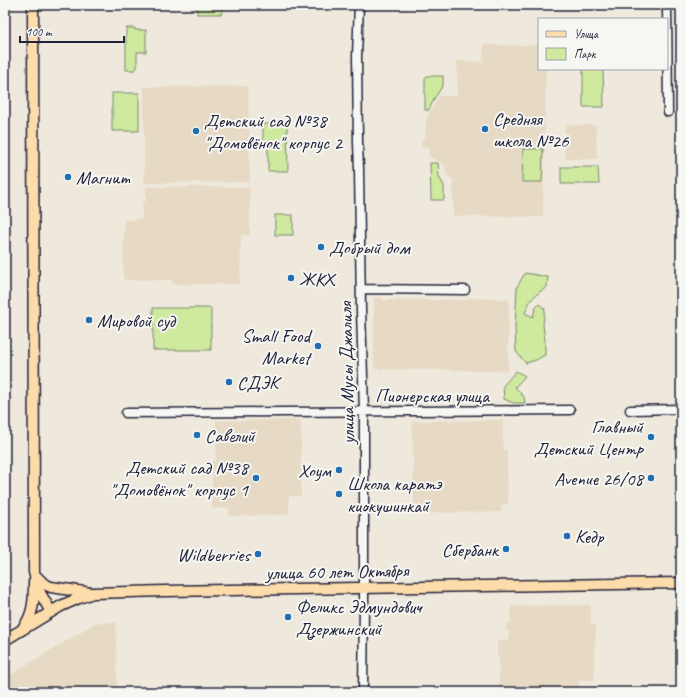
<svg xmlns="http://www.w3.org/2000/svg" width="686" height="697" viewBox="0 0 686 697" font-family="Caveat,sans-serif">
	<rect width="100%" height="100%" fill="#efe9dd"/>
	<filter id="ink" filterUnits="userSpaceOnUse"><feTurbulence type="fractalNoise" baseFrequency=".025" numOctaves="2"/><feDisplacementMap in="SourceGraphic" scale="8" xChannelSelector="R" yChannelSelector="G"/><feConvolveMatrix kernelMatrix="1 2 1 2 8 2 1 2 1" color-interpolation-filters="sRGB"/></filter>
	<g filter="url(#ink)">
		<path fill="#e6dac4" d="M484 44H489L490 45H539V69H546L543 217 453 216V180L447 175 444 164 429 157V148L421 147V140L425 138 426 120 439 96H457V61L483 62Z
			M248 86 250 182 144 183V87Z
			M565 125H596L597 159H565Z
			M146 187H250V235H241L240 284H172V280H126L123 278 124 220 142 219V202L146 201Z
			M381 297 383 300H468V298L509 299 508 371 374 369V301L373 299Z
			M301 420V496H289V515L229 516V508L212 509V461H216V421Z
			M503 420V450H507L508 504 501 505 502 512 414 513 412 421Z
			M591 605V625H596L594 680H579V692H499V658L497 657V641H509V631H506V624L511 623V606Z
			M116 622 117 692H8L7 677 95 623Z"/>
		<path fill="#cfe99f" stroke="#78866d" d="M197 5H222V14H197Z
			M126 28H135V30H146V52H137V68L135 70H126Z
			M583 69H603L604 107H583Z
			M427 76H443V85L434 99 429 110H425V79Z
			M112 93H139V131H112Z
			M263 124H287L288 171H268V143H263Z
			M523 149H543L542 182H522Z
			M430 163H438L439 177 444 186V200H431Z
			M598 167 599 184H561V167Z
			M275 215H293V235H275Z
			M525 273 548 277 547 287C535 295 530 298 525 313L533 317 535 309 539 304 545 309 543 324 545 341V355L536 360 526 363 521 358 516 351 515 328 517 287Z
			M153 308H211V350H153Z
			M516 371 525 376 515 387 524 397 525 403H513L504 399 503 386Z"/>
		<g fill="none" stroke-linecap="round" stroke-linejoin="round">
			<g stroke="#22223b" stroke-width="11">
				<path id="minor" d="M359 5 357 56 358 143 359 169 361 309 364 411V603L363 692
					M667 5 668 112
					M361 289 465 290
					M630 410 681 409
					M126 413 570 410"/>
			</g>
			<g stroke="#22223b" stroke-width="13">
				<path id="major" d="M33 5 34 572 39 591 51 612
					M36 576 44 584 51 587 91 593
					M23 628C34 614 34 599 34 582
					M5 640 61 606 79 598 93 593 165 591 681 583"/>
			</g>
			<use href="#minor" stroke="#f6f6f2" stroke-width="8"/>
			<use href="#major" stroke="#fddcac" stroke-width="10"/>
		</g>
	</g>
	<g fill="#1f6fb2" stroke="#f6f6f2" stroke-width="1.5">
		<circle cx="485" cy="129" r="4"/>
		<circle cx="196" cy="131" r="4"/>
		<circle cx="68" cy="177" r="4"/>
		<circle cx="321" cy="247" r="4"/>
		<circle cx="291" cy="278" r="4"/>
		<circle cx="89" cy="320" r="4"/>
		<circle cx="318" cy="346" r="4"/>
		<circle cx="229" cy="382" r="4"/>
		<circle cx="197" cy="435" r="4"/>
		<circle cx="651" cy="437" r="4"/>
		<circle cx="339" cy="470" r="4"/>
		<circle cx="256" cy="478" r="4"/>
		<circle cx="651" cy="478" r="4"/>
		<circle cx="339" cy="494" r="4"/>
		<circle cx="567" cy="536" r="4"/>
		<circle cx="506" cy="549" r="4"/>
		<circle cx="258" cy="554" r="4"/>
		<circle cx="288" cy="617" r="4"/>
	</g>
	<g text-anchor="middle" stroke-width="4" stroke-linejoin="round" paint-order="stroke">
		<g font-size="19" fill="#22223b" stroke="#f6f6f2" text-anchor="start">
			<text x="493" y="125">Средняя<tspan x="493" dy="22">школа №26</tspan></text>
			<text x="204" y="127">Детский сад №38<tspan x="204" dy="22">"Домовёнок" корпус 2</tspan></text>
			<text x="76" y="184">Магнит</text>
			<text x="329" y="254">Добрый дом</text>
			<text x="299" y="285">ЖКХ</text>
			<text x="97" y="327">Мировой суд</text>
			<text x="310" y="342" text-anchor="end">Small Food<tspan x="310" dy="22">Market</tspan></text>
			<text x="237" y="389">СДЭК</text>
			<text x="643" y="433" text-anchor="end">Главный<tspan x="643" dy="22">Детский Центр</tspan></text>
			<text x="205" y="442">Савелий</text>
			<text x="248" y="474" text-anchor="end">Детский сад №38<tspan x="248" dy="22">"Домовёнок" корпус 1</tspan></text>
			<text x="331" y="477" text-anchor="end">Хоум</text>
			<text x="643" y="485" text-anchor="end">Avenue 26/08</text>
			<text x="347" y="490">Школа каратэ<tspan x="347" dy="22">киокушинкай</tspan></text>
			<text x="575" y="543">Кедр</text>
			<text x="498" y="556" text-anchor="end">Сбербанк</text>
			<text x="250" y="561" text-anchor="end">Wildberries</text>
			<text x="296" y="613">Феликс Эдмундович<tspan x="296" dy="22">Дзержинский</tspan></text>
		</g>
		<g font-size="19" fill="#22223b" stroke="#f6f6f2">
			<text transform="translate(346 373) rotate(-91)" y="7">улица Мусы Джалиля</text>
			<text x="432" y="402">Пионерская улица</text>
			<text transform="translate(337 571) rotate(-1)" y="7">улица 60 лет Октября</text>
		</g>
	</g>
	<rect width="686" height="697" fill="none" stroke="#f6f6f2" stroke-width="20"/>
	<rect x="10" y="10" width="666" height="677" fill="none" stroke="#22223b" stroke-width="1.5" filter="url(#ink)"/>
	<rect x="538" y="18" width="130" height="52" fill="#f6f6f2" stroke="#a1a1a9"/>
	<rect x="546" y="31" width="20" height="6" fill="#fddcac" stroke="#a1a1a9"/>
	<text x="574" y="38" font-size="12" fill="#22223b">Улица</text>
	<rect x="546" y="48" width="20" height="12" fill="#cfe99f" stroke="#a1a1a9"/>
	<text x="574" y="58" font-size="12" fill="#22223b">Парк</text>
	<path d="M20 36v6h104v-6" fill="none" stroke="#22223b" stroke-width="2"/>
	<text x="26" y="36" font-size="12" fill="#22223b" stroke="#f6f6f2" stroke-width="3" paint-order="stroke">100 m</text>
</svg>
